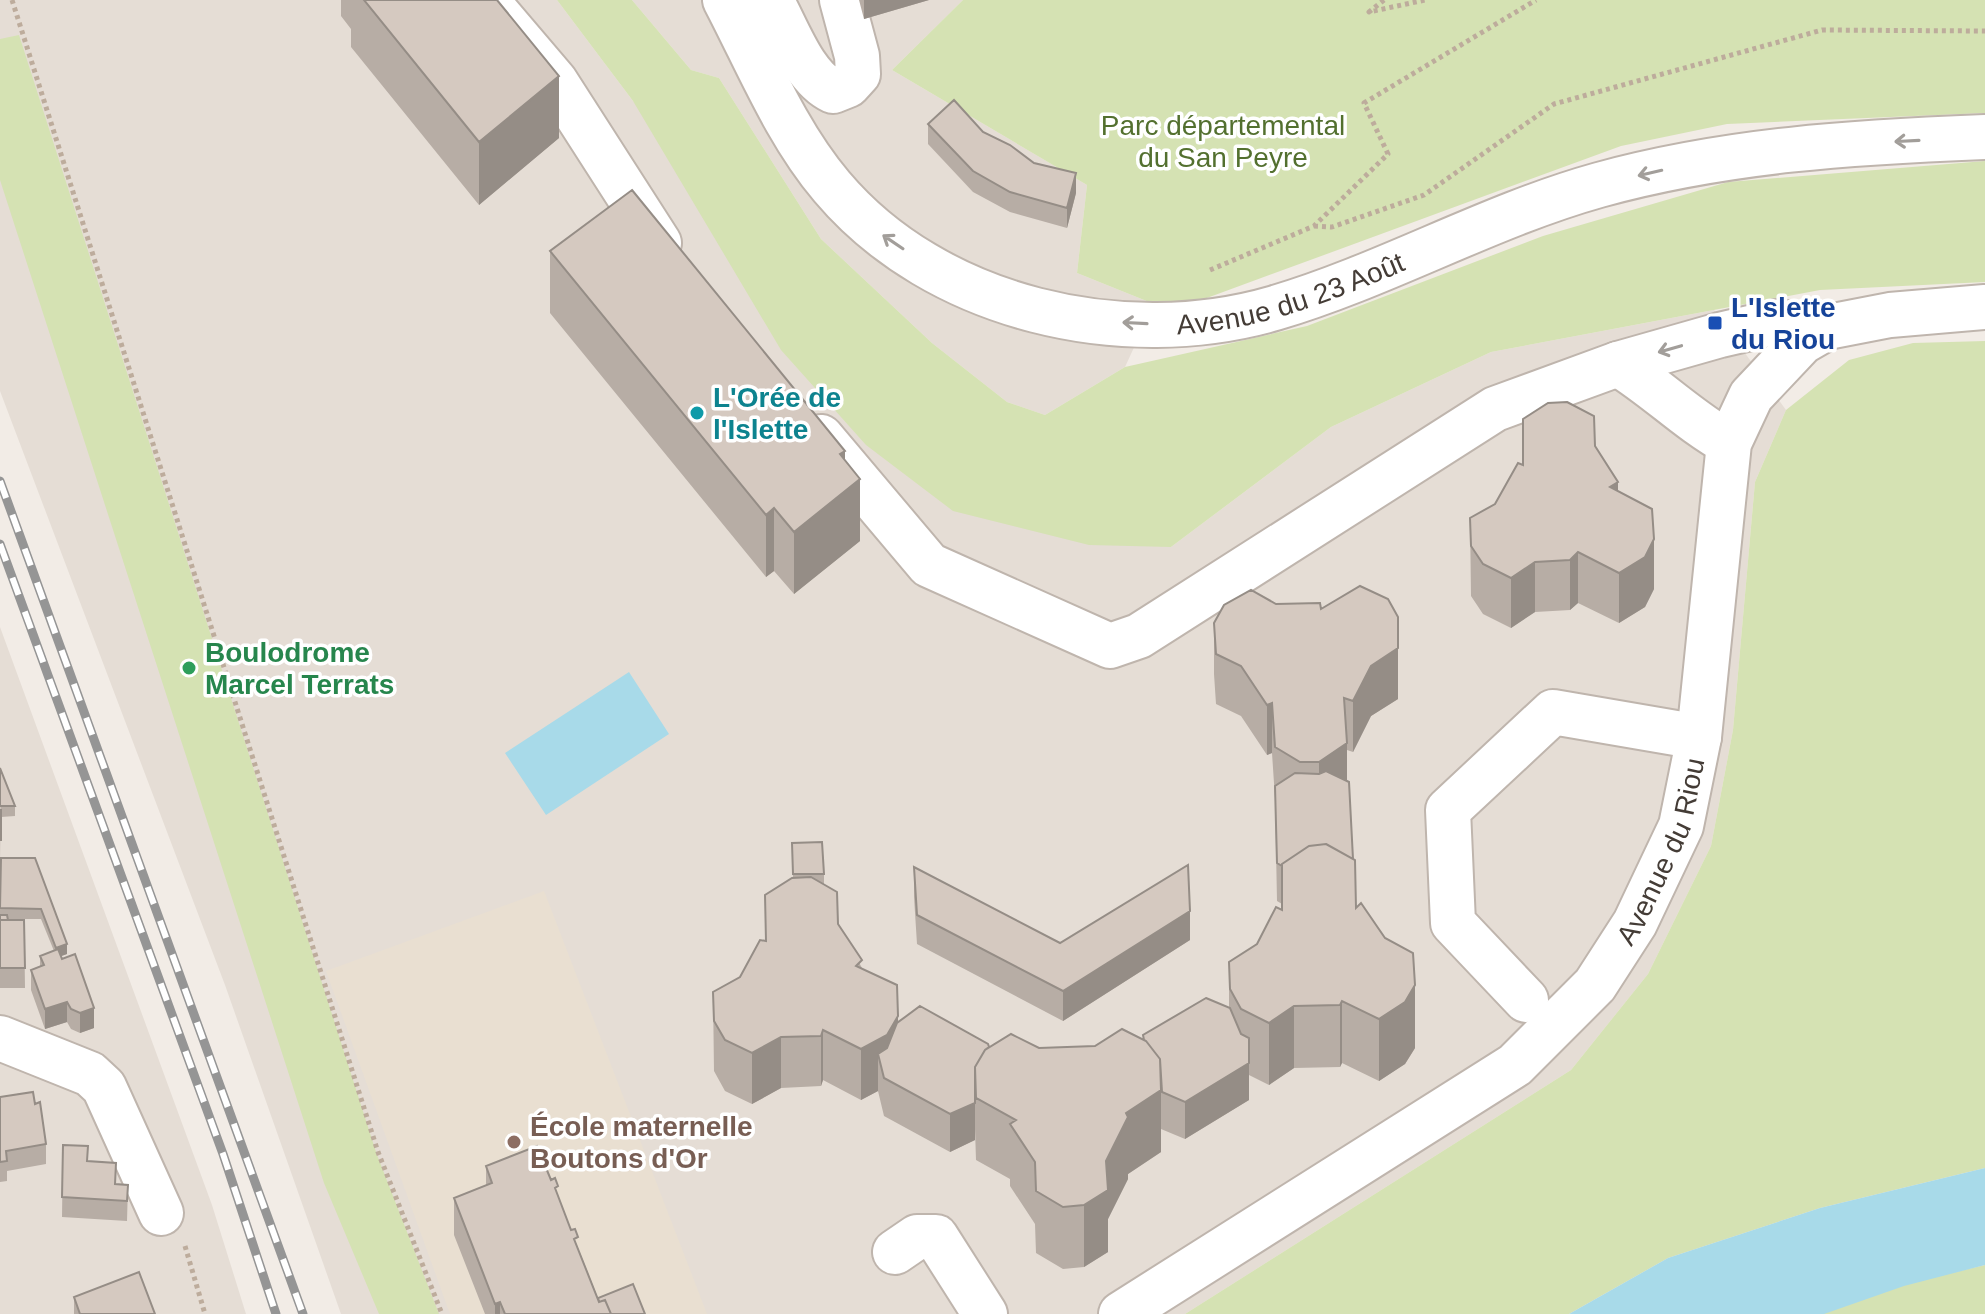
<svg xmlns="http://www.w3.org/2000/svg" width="1985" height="1314" viewBox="0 0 1985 1314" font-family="Helvetica,sans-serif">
	<rect width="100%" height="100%" fill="#f2ece6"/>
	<path fill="#e5ddd5" d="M0 0H557L633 101 1171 547 1331 427 1491 352 1714 310 1786 410 1755 482 1733 730 1711 846 1648 974 1571 1070 1185 1314H341L225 985 0 391Z
		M632 0H963L892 70 1087 185 1077 273 1154 304 1125 367 1045 415 1007 402 932 343 821 239 719 78 691 70Z
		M0 627 212 1205 246 1314H0Z"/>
	<path fill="#e9dfd1" d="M544 891 707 1314H450L326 971Z"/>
	<path fill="#d5e2b3" d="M557 0H632L691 70 719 78 821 239 932 343 1007 402 1045 415 1125 367 1307 326 1543 236 1728 182 1985 161V282L1820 290 1491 352 1331 427 1171 547 1089 545 953 511 866 445 781 350 633 101Z
		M963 0H1985V113L1727 124 1621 146 1196 302 1154 304 1077 273 1087 185 892 70Z
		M19 35 377 1155 439 1314H379L324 1183 0 180V39Z
		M1985 341V1168L1820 1208 1668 1258 1569 1314H1185L1571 1070 1648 974 1711 846 1733 730 1755 482 1786 410 1849 360 1913 343Z
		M1985 1265V1314H1821L1896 1286Z"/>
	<path fill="#a8dae9" d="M629 672 669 734 546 815 505 753Z
		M1985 1168V1265L1904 1286 1824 1314H1569L1668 1258 1820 1208Z"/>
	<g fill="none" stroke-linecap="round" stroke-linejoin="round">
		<g stroke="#bfb5ad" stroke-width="48">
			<g id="minor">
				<path d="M486 0 555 81 659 243"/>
				<path id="s1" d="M725 0C758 63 786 133 832 187 936 310 1124 352 1275 308 1386 275 1488 216 1599 185 1726 150 1855 142 1985 137"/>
				<path d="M771 0C787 28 803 77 833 91L848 85 858 74 857 56 842 0"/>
				<path d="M1618 364C1657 388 1689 421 1729 443"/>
				<path d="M821 437 929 565 1110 646 1139 636 1495 409 1618 364 1720 335 1776 322 1828 327"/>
				<path d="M1526 1000 1453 923 1448 810 1553 712 1699 737"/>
				<path d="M0 1038 90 1074 104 1087 161 1213"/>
				<path d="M895 1252 917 1237H936L985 1314"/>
				<path id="s2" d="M1121 1314 1515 1065 1595 985 1635 923 1681 826 1699 737 1729 443 1751 396 1802 342 1828 327 1890 315 1985 307"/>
			</g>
		</g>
		<path stroke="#bdac9c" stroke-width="5" stroke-dasharray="4 4" stroke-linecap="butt" d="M12 0 378 1152 442 1314
			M1384 0 1369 12 1425 0
			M1314 226 1332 227 1424 195 1554 104 1822 30 1985 31
			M1210 270 1314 226 1388 154 1364 103 1536 0
			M185 1246 205 1314"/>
		<use href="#minor" stroke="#fff" stroke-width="44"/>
		<g stroke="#959595" stroke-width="9">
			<path id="rail" d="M0 481 303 1314
				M0 544 223 1154 276 1314"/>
		</g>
		<use href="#rail" stroke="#fff" stroke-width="6" stroke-dasharray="18" stroke-linecap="butt"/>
	</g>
	<path fill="#b7ada5" d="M341 0H497L559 138 479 205 351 47V29L341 16Z
		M859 0H929L864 19Z
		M928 124 983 132 1076 193 1067 228 1010 212 973 192 928 144Z
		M550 251 845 460 860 541 794 594 774 571 766 577 550 313Z
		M1595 446 1618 491 1654 589 1645 607 1619 623 1578 603 1570 610 1535 612 1511 628 1483 614 1471 596 1470 518 1495 504 1523 465Z
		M1276 604 1321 609 1398 699 1371 716 1353 752 1347 750V782L1356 908 1415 1048 1405 1064 1379 1081 1342 1063 1340 1067 1294 1068 1269 1085 1249 1075V1100L1185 1139 1161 1129V1152L1128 1174V1179L1108 1219V1252L1084 1267 1063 1269 1036 1253 1035 1224 1010 1186V1179L976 1160 975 1129V1140L950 1152 884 1116 878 1091 861 1100 823 1080 821 1086 781 1088 752 1104 725 1091 714 1071 713 992 740 977 765 941V895L793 878 792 843 824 874V884L838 924 862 968 898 1023 989 1047 1039 1048 1095 1046 1143 1040 1229 1008V962L1257 944 1282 910V904L1277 901 1275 798 1272 753 1267 755 1241 716 1216 704 1214 674V623Z
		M0 768 15 806V816L1 817V860Z
		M35 858 67 954 61 956 94 1028 80 1033 71 1029 67 1022 45 1029 31 990V970L40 966V956L54 951 41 919H8V920H24L25 988H0V904Z
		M914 867 1060 943 1190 940 1063 1021 917 944 914 897Z
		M0 1097 35 1104 46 1144V1164L7 1171V1181L0 1182Z
		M63 1145 88 1161 116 1184 128 1185 127 1221 62 1217Z
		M486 1166 551 1180 598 1298 645 1314H485L454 1235V1198L486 1186Z
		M74 1297 155 1314H74Z"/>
	<path fill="#958d86" d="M864 0H929L864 19Z
		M559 76V138L479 205V142Z
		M1076 173V193L1067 228V208Z
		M845 451V491L860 479V541L794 594V532L840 454Z
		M1618 482V532L1610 487Z
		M774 508V571L766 577V515Z
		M1654 539V589L1645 607 1619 623V573Z
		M1578 552V603L1570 610V560Z
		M1535 562V612L1511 628V578Z
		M1398 648V699L1371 716 1353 752V701L1371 666Z
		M1272 703V753L1267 755V705Z
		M1347 743V794L1319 812V762Z
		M1190 911V940L1063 1021V991Z
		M67 944V954L56 958V948Z
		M1415 985V1048L1405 1064 1379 1081V1019Z
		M1342 1001V1063L1340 1067V1005Z
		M67 1002V1022L45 1029V1009Z
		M1294 1006V1068L1269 1085V1023Z
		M94 1008V1028L80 1033V1013Z
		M898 1016V1066L878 1054V1091L861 1100V1049Z
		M823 1030V1080L821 1086V1036Z
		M781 1037V1088L752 1104V1053Z
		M1249 1038V1100L1185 1139V1102Z
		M1161 1090V1152L1128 1174V1179L1108 1219V1252L1084 1267V1205L1106 1161 1126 1113Z
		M975 1103V1140L950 1152V1114Z
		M500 1302V1314H495V1304Z"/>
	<path fill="#d5c9c0" stroke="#958d86" stroke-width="2" d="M364 0H497L559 76 479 142Z
		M954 100 983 132 1010 145 1034 163 1076 173 1067 208 1010 192 973 171 928 124Z
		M632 190 845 451 840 454 860 479 794 532 774 508 766 515 550 251Z
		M1567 402 1594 416 1595 446 1618 482 1610 487 1652 509 1654 539 1645 557 1619 573 1578 552 1570 560 1535 562 1511 578 1483 564 1471 546 1470 518 1495 504 1518 463 1523 465V419L1548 403Z
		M1360 586 1388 599 1398 617V648L1371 666 1353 701 1344 698 1347 743 1319 762H1300L1275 747 1272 703 1267 705 1241 666 1216 654 1214 623 1224 605 1251 590 1276 604 1320 603 1321 609Z
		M0 768 15 806H0Z
		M1326 771 1349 782 1353 859 1326 844 1309 846 1282 864V866L1277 863 1275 786 1295 773 1319 774Z
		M0 810H1V840H0Z
		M822 842 824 874H793L792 843Z
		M1326 844 1355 860 1356 908 1361 903 1385 938 1413 953 1415 985 1405 1002 1379 1019 1342 1001 1340 1005 1294 1006 1269 1023 1241 1009 1230 989 1229 962 1257 944 1276 907 1282 910V864L1309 846Z
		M1 858H35L67 944 56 948 41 909 0 908Z
		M1188 865 1190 911 1063 991 917 915 914 867 1060 943Z
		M811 877 837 892 838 924 862 960 856 966 897 985 898 1016 887 1035 861 1049 823 1030 821 1036 781 1037 752 1053 725 1040 714 1021 713 992 740 977 760 940 766 941 765 895 792 878Z
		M0 915H7L8 920H0Z
		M0 920H24L25 968H0Z
		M58 949 62 959 75 954 94 1008 80 1013 71 1009 67 1002 45 1009 31 970 44 965 40 956Z
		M1206 998 1230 1008 1241 1034 1249 1038V1063L1185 1102 1162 1092 1160 1059 1146 1041 1144 1040 1143 1035Z
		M920 1006 988 1044 989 1047 985 1050 975 1067V1103L950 1114 884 1078 878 1054 887 1048 897 1023Z
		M1122 1029 1146 1041 1160 1059 1161 1090 1126 1113 1128 1117 1106 1161 1108 1190 1084 1205 1063 1207 1036 1191 1035 1162 1010 1124 1016 1120 976 1098 975 1067 985 1050 1011 1034 1039 1048 1095 1046Z
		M33 1092 35 1104 40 1102 46 1144 6 1151 7 1161 0 1162V1097Z
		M63 1145 88 1146 87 1161 116 1163 115 1184 128 1185 127 1201 62 1197Z
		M537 1146 551 1180 555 1178 558 1186 555 1188 571 1230 575 1229 578 1237 574 1239 599 1302 605 1300 611 1314H505L500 1302 495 1304 454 1198 492 1183 486 1166Z
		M139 1272 155 1314H80L74 1297Z
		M633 1284 645 1314H611L605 1300 599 1302 598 1298Z"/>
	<defs><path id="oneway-shaft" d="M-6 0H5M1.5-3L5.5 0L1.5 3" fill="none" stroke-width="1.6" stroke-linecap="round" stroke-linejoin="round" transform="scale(2)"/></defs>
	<g stroke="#a29e9a">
		<use href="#oneway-shaft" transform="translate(1907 141) rotate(177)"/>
		<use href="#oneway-shaft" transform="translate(1650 173) rotate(167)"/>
		<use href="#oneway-shaft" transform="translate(893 242) rotate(-146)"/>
		<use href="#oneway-shaft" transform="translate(1135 323) rotate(-177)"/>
		<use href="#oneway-shaft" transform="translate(1670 349) rotate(164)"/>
	</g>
	<rect fill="#1a4fb4" stroke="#fff" stroke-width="3" x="1707" y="315" width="16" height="16" rx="4"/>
	<circle fill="#0f9aa8" stroke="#fff" stroke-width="3" cx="697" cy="413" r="8"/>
	<circle fill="#2e9e5b" stroke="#fff" stroke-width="3" cx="189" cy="668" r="8"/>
	<circle fill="#8d6e63" stroke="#fff" stroke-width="3" cx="514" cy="1142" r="8"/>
	<g text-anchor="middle" stroke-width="7" stroke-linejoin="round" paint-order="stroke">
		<g font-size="28" fill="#53702f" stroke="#fff">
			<text x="1223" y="135">Parc départemental<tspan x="1223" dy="32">du San Peyre</tspan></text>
		</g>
		<g font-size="28" fill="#443c36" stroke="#fff">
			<text dy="10" stroke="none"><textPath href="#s1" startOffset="718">Avenue du 23 Août</textPath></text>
			<text dy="10" stroke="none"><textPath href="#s2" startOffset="730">Avenue du Riou</textPath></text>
		</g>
		<g font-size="28" font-weight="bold" fill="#164399" stroke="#fff" text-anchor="start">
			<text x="1731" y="317">L'Islette<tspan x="1731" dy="32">du Riou</tspan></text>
		</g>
		<g font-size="28" font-weight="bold" fill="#0d838f" stroke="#fff" text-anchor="start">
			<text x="713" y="407">L'Orée de<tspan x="713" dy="32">l'Islette</tspan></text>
		</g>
		<g font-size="28" font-weight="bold" fill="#27864d" stroke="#fff" text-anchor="start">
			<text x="205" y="662">Boulodrome<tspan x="205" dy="32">Marcel Terrats</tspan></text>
		</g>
		<g font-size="28" font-weight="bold" fill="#785e54" stroke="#fff" text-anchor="start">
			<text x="530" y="1136">École maternelle<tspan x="530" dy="32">Boutons d'Or</tspan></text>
		</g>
	</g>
</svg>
